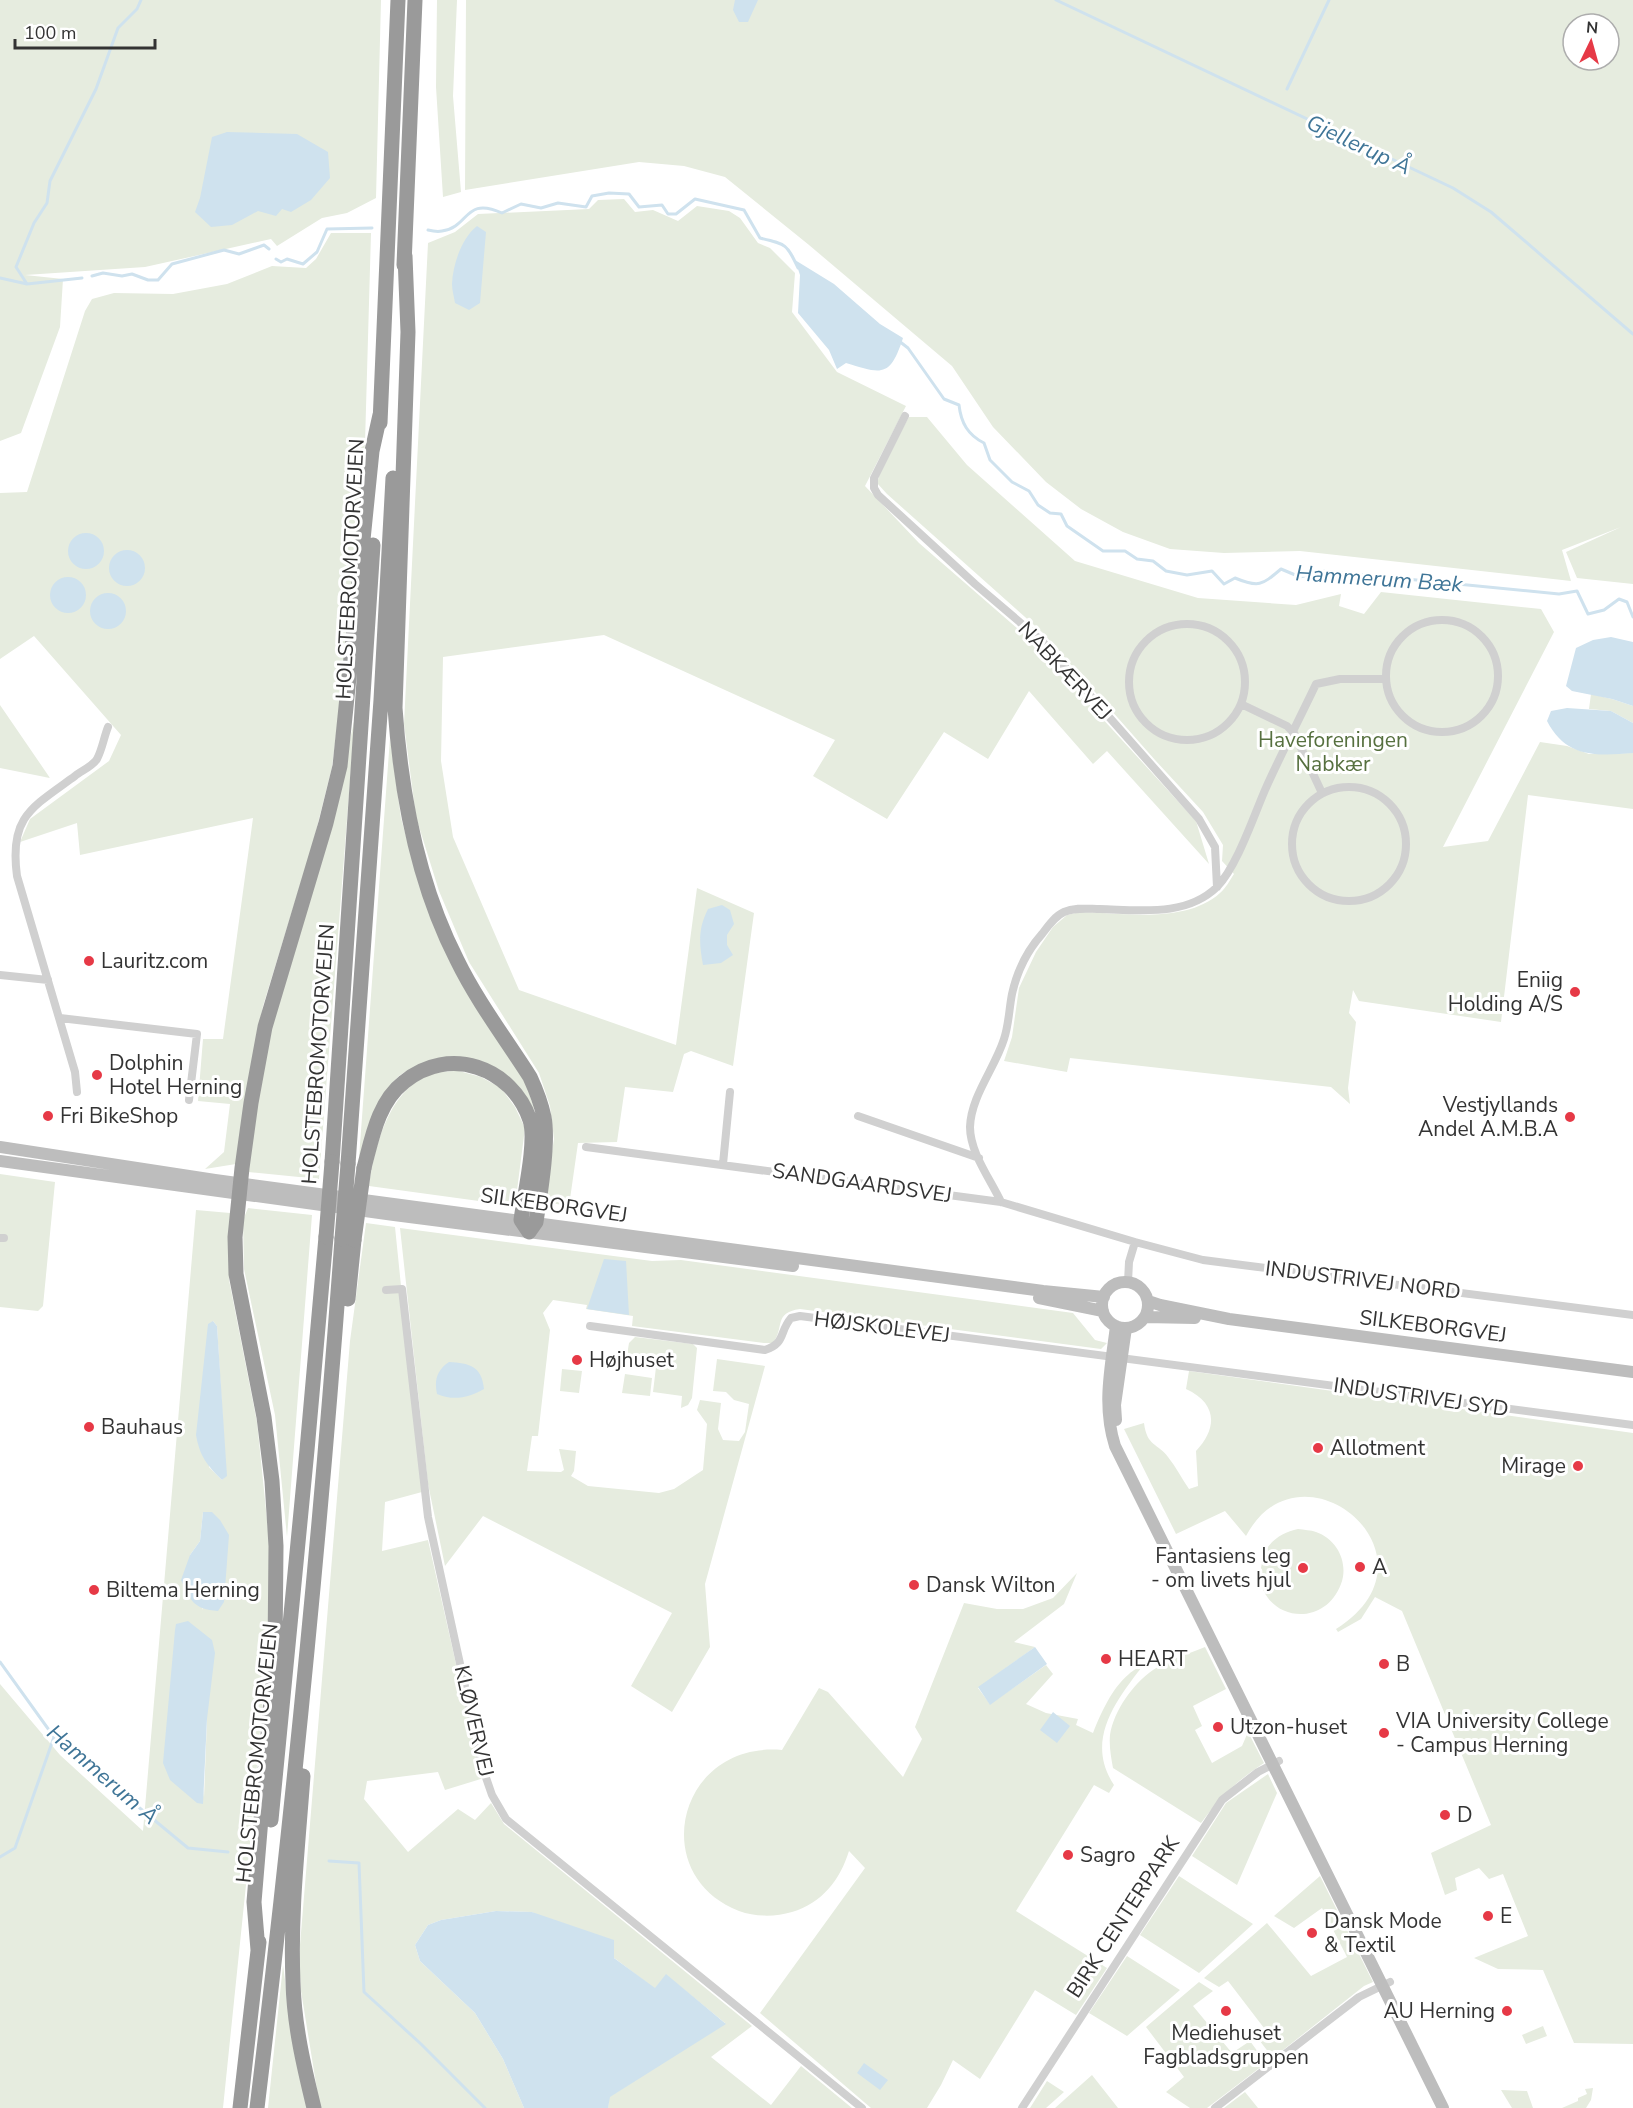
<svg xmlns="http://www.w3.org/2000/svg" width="1633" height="2108" viewBox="0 0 1633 2108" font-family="'Nunito Sans',sans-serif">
	<rect width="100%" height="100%" fill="#fff"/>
	<path fill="#e6ecdf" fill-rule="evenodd" d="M0 0H381L376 198 347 213 322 218 277 246 271 239 145 267 25 275 63 279 60 327 21 433 0 441Z
		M437 0H457L453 96 461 192 443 197 436 87Z
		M466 0H1633V584L1577 578 1566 552 1621 527 1562 550 1571 581 1300 551 1224 553 1170 549 1123 532 1081 509 1046 482 993 427 952 366 809 245 725 177 684 166 639 162 465 190ZM1573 24H1609V60H1573Z
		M624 199 635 212 653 210 678 221 697 206 729 211 740 218 758 243 770 248 795 273 792 312 837 372 906 406 865 486 919 543 1026 636 1111 728 1196 821 1209 864 1107 751 1093 764 1029 691 988 759 944 732 887 819 813 776 835 740 604 635 443 657 441 761 453 837 519 990 676 1045 697 888 754 913 733 1066 691 1051 684 1054 673 1092 625 1087 617 1142 578 1143 569 1206 544 1202 554 1139 550 1106 539 1073 469 962 439 891 416 817 404 724 428 243 455 232 478 214 589 209 598 200Z
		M331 233H371L365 443 350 624 332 767 313 843 263 1006 254 1049 236 1164 205 1169 224 1152 230 1104 198 1101 203 1039H223L253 818 80 855 77 823 20 842 30 819 109 761 121 735 34 636 0 659V493L27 492 85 311 92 299 114 293 173 294 227 284 272 266 306 268 316 259Z
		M909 417H927L967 465 1075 561 1198 598 1296 605 1341 594 1339 606 1364 614 1381 592 1541 609 1554 632 1443 847 1488 841 1540 742 1567 746 1589 754 1633 753V809L1528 795 1501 1022 1359 1001 1353 990 1349 1013 1356 1022 1348 1088 1350 1104 1331 1087 1070 1058 1067 1072 1004 1061 1012 1037 1019 988 1036 952 1053 927 1067 915 1080 912C1123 913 1186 924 1220 893 1226 888 1230 880 1234 874L1222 861 1223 845 1203 812 1155 760 1043 633 887 494 877 483 882 465Z
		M1591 694 1612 699 1633 706V723L1611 711 1589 709Z
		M0 705 50 778 0 768Z
		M355 717 319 1179 248 1172 257 1103 270 1031 334 811Z
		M390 738 401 818 419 884 450 962 525 1081 535 1111C526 1098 518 1086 506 1075 483 1055 446 1052 419 1065 412 1068 401 1073 396 1079 376 1100 369 1132 359 1158Z
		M459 1071 481 1077 501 1088 515 1107 525 1128 515 1206 369 1186C375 1144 391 1080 441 1072 447 1071 453 1071 459 1071Z
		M0 1174 55 1182 43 1306 38 1311 0 1307Z
		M248 1208 312 1215 287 1537 275 1415 244 1269 243 1220Z
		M196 1210 230 1213 229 1280 257 1422 270 1549 268 1638 250 1846 223 2108H0V1684L60 1755 143 1831ZM213 1321 217 1326 226 1476 222 1480 209 1467ZM203 1512V1610L190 1555 200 1541ZM187 1621 207 1719 204 1798Z
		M366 1223 395 1227 422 1492 385 1502 382 1551 428 1540 474 1744 484 1778 445 1790 438 1772 367 1781 364 1799 408 1852 458 1809 475 1820 491 1803 504 1824 752 2026 711 2057 771 2105 801 2066 852 2108H608L609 2097 725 2023 666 1975 655 1989 613 1957 532 1912 496 1911 441 1920 428 1925 415 1945 420 1961 475 2013 503 2059 524 2108H320L301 1991 299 1957 350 1341Z
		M400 1228 652 1261 681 1260 1073 1313 1095 1340 1107 1343 1101 1349 800 1309C773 1313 785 1327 773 1343H764L632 1326 633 1316 586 1309 587 1305 553 1300 543 1313 550 1330 538 1436H532L527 1471 561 1472 564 1470 559 1449 576 1451 574 1471 571 1476 588 1486 659 1493 674 1489 703 1470 707 1424 697 1410 700 1400 721 1403 718 1429 723 1440 739 1441 745 1432 749 1404 734 1400 726 1392 713 1391 717 1359 765 1366 705 1584 710 1647 672 1712 631 1686 672 1613 483 1516 445 1566 428 1484Z
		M635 1337 693 1344 697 1348 692 1398 688 1405 681 1408 682 1396 653 1392 657 1359 627 1355 629 1343Z
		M562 1369 582 1371 579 1393 560 1391Z
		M1189 1371 1633 1433V2044L1574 2043 1543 1970 1498 1969 1474 1958 1528 1936 1503 1874 1489 1879 1479 1868 1455 1878 1457 1890 1445 1895 1431 1853 1491 1825 1402 1611 1375 1597 1361 1619 1338 1632 1336 1629C1450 1557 1301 1433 1246 1536L1225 1511 1176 1534 1124 1429 1144 1423C1147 1447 1158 1443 1168 1457 1176 1467 1182 1479 1189 1489L1198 1486 1196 1451C1218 1428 1217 1403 1186 1389Z
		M625 1374 652 1378 650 1396 622 1393Z
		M1298 1529C1304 1530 1311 1530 1316 1532 1337 1539 1349 1563 1341 1584 1323 1631 1262 1619 1260 1575 1260 1571 1262 1565 1262 1561 1266 1542 1281 1533 1298 1529Z
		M1077 1573 1064 1604 1014 1642 1035 1647 978 1688 990 1704 1046 1665 1053 1674 1026 1704 1046 1713 1078 1719 1076 1725 1093 1733C1101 1713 1112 1688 1129 1674 1133 1670 1140 1667 1145 1663 1117 1699 1084 1740 1114 1785L1109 1793 1094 1785 1016 1911 1107 1968 1076 2015 1035 1990 980 2079 953 2060 941 2085 927 2108H871L760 2013 865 1868 849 1851C840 1880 822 1903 792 1912 775 1917 756 1917 739 1911 646 1875 678 1741 782 1750L819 1688 828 1692 903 1777 922 1739 915 1727 964 1603 997 1609H1023L1053 1598Z
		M1205 1647 1226 1689 1193 1706 1202 1726 1195 1730 1212 1763 1242 1746 1248 1732 1264 1763C1234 1783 1222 1795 1201 1823L1113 1768C1111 1757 1109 1746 1110 1735 1114 1710 1133 1684 1153 1670 1168 1659 1189 1654 1205 1647Z
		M1268 1774 1277 1793 1237 1885 1192 1856 1226 1803Z
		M1179 1876 1253 1924 1199 1973 1140 1935Z
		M1320 1876 1373 1982 1364 1986 1273 2058 1256 2036 1264 2028 1228 1981 1219 1987 1204 1978 1267 1923 1311 1976 1347 1957 1322 1908 1294 1928 1274 1916Z
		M1127 1956 1180 1990 1127 2036 1089 2013Z
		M283 1965 295 2056 307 2108H268Z
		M1199 1982 1213 1991 1193 2006 1232 2053 1250 2041 1266 2063 1207 2108H1190L1166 2092 1184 2077 1146 2027Z
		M1543 2026 1547 2036 1526 2044 1522 2035Z
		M1092 2075 1118 2108H1055Z
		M1047 2081 1064 2092 1046 2108H1030Z
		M1593 2088 1591 2100 1586 2108H1562L1578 2101V2098L1587 2094 1585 2089Z
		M1501 2090 1527 2091 1533 2108H1512Z
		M1245 2092 1258 2108H1224Z"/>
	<path fill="#cfe2ee" d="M735 0H758L748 22H739L733 10Z
		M227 132 297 134 328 152 330 178 311 200 291 212 282 209 276 216 258 211 232 225 211 227 195 212 200 198 212 137Z
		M477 226 486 232 480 303 469 310 455 303C454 297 452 290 452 284 453 263 462 238 477 226Z
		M795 260 834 284 880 324 903 338C890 378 882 374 846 363L837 369 829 350 798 313 800 275Z
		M68 551a18 18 0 1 1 36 0a18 18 0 1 1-36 0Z
		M109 568a18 18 0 1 1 36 0a18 18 0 1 1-36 0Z
		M50 595a18 18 0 1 1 36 0a18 18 0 1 1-36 0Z
		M90 611a18 18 0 1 1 36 0a18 18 0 1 1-36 0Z
		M1611 637 1633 642V706L1612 699 1572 691 1566 686 1576 648 1593 640Z
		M1567 708 1611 711 1633 723V753C1596 756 1566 758 1547 721L1551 711Z
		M722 905 730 910 734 924 727 935V945L733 955 721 963 703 965C699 943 698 929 708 909Z
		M604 1259 626 1261 629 1315 587 1309Z
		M213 1321 217 1326 227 1476 222 1480C207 1465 200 1457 196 1435L208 1324Z
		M449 1362C469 1363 482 1366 484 1389 468 1398 454 1401 437 1394 434 1380 437 1370 449 1362Z
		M203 1512H212L220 1520 229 1535 224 1602 218 1611C193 1609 191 1601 181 1580L190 1555 200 1541Z
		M188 1621 212 1640 215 1653 207 1719 203 1804 197 1803 170 1780 163 1763 175 1630 176 1624Z
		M1035 1647 1047 1664 990 1705 978 1687Z
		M1053 1712 1070 1726 1057 1743 1040 1730Z
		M496 1911 532 1912 614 1940V1958L655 1988 666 1974 726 2024 610 2097 608 2108H524L503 2059 475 2013 420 1961 415 1945 428 1925 441 1920Z
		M864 2063 888 2080 880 2090 857 2073Z"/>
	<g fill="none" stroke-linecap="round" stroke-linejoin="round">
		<path stroke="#cfe2ee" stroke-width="3" d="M1056 0 1453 188 1491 212 1633 334
			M1287 89 1329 0
			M428 230C432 231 438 232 442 231 470 227 464 196 502 213L521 204 541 208 558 203 586 207 592 196 609 193 629 194 639 207 662 205 668 214H676L695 199 744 210 760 238C786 244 787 244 798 268
			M276 259 281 262 287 259 303 264 317 252 327 229 372 228
			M92 276 103 273 122 276 132 274 148 280H158L172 264 224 250 239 254 264 245 269 249
			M0 278 27 284 82 278
			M27 284 16 267 34 223 47 203 50 181 96 89 118 28 137 9 141 0
			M899 341 908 348 944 399 959 405C961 423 968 435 984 443L990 460 1012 482 1029 491 1038 505 1050 513 1061 514 1067 526 1103 551H1125L1137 559 1153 561 1166 571 1187 575 1212 571 1224 584 1235 578C1259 588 1262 585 1281 569L1300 577 1325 571 1559 594 1577 591 1588 614 1604 610 1619 599 1627 602 1633 617
			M0 1662 54 1737 188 1848 228 1852
			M0 1857 15 1848 54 1737
			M329 1861 359 1863 364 1992 421 2044 485 2108"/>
		<path stroke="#d0d0d0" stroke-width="8" d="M905 416 874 478V488L878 495 975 584 1042 641 1199 819 1215 847 1217 887
			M1386 676a56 56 0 1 1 112 0a56 56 0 1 1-112 0Z
			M1129 682a58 58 0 1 1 116 0a58 58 0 1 1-116 0Z
			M1241 704 1287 726 1294 733 1322 793
			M1292 844a57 57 0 1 1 114 0a57 57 0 1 1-114 0Z
			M0 975 48 980
			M60 1018 197 1034 189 1100
			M77 1092 75 1072 17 876C9 817 31 808 75 776 81 771 93 766 97 759 102 750 104 737 108 727
			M858 1116 979 1158
			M586 1147 1001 1202 1135 1242 1203 1260 1633 1315
			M723 1164 730 1092
			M1001 1202C991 1180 970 1153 970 1127 971 1096 995 1068 1004 1039 1009 1024 1009 1009 1012 994 1017 971 1027 951 1042 934 1048 926 1055 916 1064 912 1075 907 1089 909 1100 909 1140 910 1186 917 1217 887 1237 866 1253 818 1265 790 1281 754 1299 720 1316 684L1340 679H1385
			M0 1238H4
			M1128 1282 1129 1262 1135 1242
			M386 1290 402 1289 428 1517 483 1769 492 1795 506 1819 862 2108
			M590 1326 765 1350C786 1343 779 1332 791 1318L800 1316 1633 1425
			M1022 2108 1222 1800 1258 1772 1279 1761
			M1215 2108 1359 1997 1390 1982"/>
		<path stroke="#bdbdbd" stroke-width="12" d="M0 1147 215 1180 1043 1291 1104 1297
			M0 1161 394 1215 793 1266
			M1102 1305a23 23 0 1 1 46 0a23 23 0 1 1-46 0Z
			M1039 1298 1103 1311
			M1148 1301 1160 1305 1229 1319 1633 1372
			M1145 1317 1195 1318
			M1116 1326C1111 1367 1102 1405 1115 1446L1443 2108
			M1116 1420 1115 1405 1126 1328"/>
		<path stroke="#9a9a9a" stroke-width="15" d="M404 265 415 0
			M380 423 398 0
			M332 1162 373 545
			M348 1164 381 700 393 478
			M364 1168C372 1138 378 1102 404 1082 449 1045 512 1067 530 1120 537 1141 524 1196 521 1220L529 1232 536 1222C540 1195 549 1143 544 1117 541 1103 536 1090 530 1077 505 1038 477 1001 457 960 417 882 401 794 395 708L408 332 405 256
			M348 1299 354 1240
			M303 1776C298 1845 290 1913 293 1982 294 2025 304 2067 314 2108
			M271 1820 307 1450 326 1237
			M258 1950 254 1902 275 1651 276 1546 272 1481 264 1417 236 1274 235 1237 242 1168 251 1103 265 1027 326 823 340 766 372 451 380 415
			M240 2108 259 1942
			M257 2108C292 1819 321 1529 342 1239"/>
		<path stroke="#9a9a9a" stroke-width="15" d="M326 1237 332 1162
			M342 1239 348 1164
			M354 1240 364 1168"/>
	</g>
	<g fill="#e63946" stroke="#fff" stroke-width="2">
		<circle cx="89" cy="961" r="6"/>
		<circle cx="1575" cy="992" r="6"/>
		<circle cx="97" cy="1075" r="6"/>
		<circle cx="48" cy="1116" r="6"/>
		<circle cx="1570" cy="1117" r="6"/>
		<circle cx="577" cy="1360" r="6"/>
		<circle cx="89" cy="1427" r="6"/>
		<circle cx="1318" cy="1448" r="6"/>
		<circle cx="1578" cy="1466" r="6"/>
		<circle cx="1360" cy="1567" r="6"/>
		<circle cx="1303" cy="1568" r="6"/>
		<circle cx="914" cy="1585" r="6"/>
		<circle cx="94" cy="1590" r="6"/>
		<circle cx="1106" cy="1659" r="6"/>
		<circle cx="1384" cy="1664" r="6"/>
		<circle cx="1218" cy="1727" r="6"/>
		<circle cx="1384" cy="1733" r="6"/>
		<circle cx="1445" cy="1815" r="6"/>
		<circle cx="1068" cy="1855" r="6"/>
		<circle cx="1488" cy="1916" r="6"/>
		<circle cx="1312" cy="1933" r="6"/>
		<circle cx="1226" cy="2011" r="6"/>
		<circle cx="1507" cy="2011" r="6"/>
	</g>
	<g text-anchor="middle" stroke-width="6" stroke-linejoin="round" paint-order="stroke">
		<g font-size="21" fill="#333" stroke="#fff">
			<text transform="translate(350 569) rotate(-87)" y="7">HOLSTEBROMOTORVEJEN</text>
			<text transform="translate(1065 671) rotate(47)" y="7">NABKÆRVEJ</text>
			<text transform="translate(318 1054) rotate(-86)" y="7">HOLSTEBROMOTORVEJEN</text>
			<text transform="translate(862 1183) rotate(8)" y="7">SANDGAARDSVEJ</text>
			<text transform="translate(554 1205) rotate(8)" y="7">SILKEBORGVEJ</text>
			<text transform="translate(1363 1280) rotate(7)" y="7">INDUSTRIVEJ NORD</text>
			<text transform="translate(1433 1326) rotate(7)" y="7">SILKEBORGVEJ</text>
			<text transform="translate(882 1327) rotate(7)" y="7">HØJSKOLEVEJ</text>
			<text transform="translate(1421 1397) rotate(8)" y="7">INDUSTRIVEJ SYD</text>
			<text transform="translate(474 1721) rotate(77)" y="7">KLØVERVEJ</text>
			<text transform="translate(257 1753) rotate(-84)" y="7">HOLSTEBROMOTORVEJEN</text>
			<text transform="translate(1123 1917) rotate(-57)" y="7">BIRK CENTERPARK</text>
		</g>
		<g font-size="21" fill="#56703f" stroke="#fff">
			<text x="1333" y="747">Haveforeningen<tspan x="1333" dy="24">Nabkær</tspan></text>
		</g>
		<g font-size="21" fill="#333" stroke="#fff" text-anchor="start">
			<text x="101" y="968">Lauritz.com</text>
			<text x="1563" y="987" text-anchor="end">Eniig<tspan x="1563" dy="24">Holding A/S</tspan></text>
			<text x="109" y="1070">Dolphin<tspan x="109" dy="24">Hotel Herning</tspan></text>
			<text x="1558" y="1112" text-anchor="end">Vestjyllands<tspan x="1558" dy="24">Andel A.M.B.A</tspan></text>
			<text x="60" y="1123">Fri BikeShop</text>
			<text x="589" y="1367">Højhuset</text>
			<text x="101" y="1434">Bauhaus</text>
			<text x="1330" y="1455">Allotment</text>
			<text x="1566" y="1473" text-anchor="end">Mirage</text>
			<text x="1291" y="1563" text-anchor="end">Fantasiens leg<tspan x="1291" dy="24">- om livets hjul</tspan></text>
			<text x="1372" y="1574">A</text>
			<text x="926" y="1592">Dansk Wilton</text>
			<text x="106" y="1597">Biltema Herning</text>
			<text x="1118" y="1666">HEART</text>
			<text x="1396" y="1671">B</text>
			<text x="1396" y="1728">VIA University College<tspan x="1396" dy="24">- Campus Herning</tspan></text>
			<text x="1230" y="1734">Utzon-huset</text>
			<text x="1457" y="1822">D</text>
			<text x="1080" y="1862">Sagro</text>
			<text x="1500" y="1923">E</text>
			<text x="1324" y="1928">Dansk Mode<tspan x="1324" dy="24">&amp; Textil</tspan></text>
			<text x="1495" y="2018" text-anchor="end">AU Herning</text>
			<text x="1226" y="2040" text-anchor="middle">Mediehuset<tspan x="1226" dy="24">Fagbladsgruppen</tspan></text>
		</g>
		<g font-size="22" font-style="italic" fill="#3f7597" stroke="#fff">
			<text transform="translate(1359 144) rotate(25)" y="8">Gjellerup Å</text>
			<text transform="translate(1379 578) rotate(4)" y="8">Hammerum Bæk</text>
			<text transform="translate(103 1774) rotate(41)" y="8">Hammerum Å</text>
		</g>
	</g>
	<g transform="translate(1591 42) rotate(5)"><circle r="28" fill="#ffffff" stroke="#adadad" stroke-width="1.5"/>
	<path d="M0-4.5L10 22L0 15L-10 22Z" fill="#e63946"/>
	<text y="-9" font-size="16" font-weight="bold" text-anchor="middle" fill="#333333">N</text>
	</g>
	<path d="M15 39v9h140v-9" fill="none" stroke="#333333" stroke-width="3"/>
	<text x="24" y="39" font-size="18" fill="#333333" stroke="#ffffff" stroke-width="4.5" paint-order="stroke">100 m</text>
</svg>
